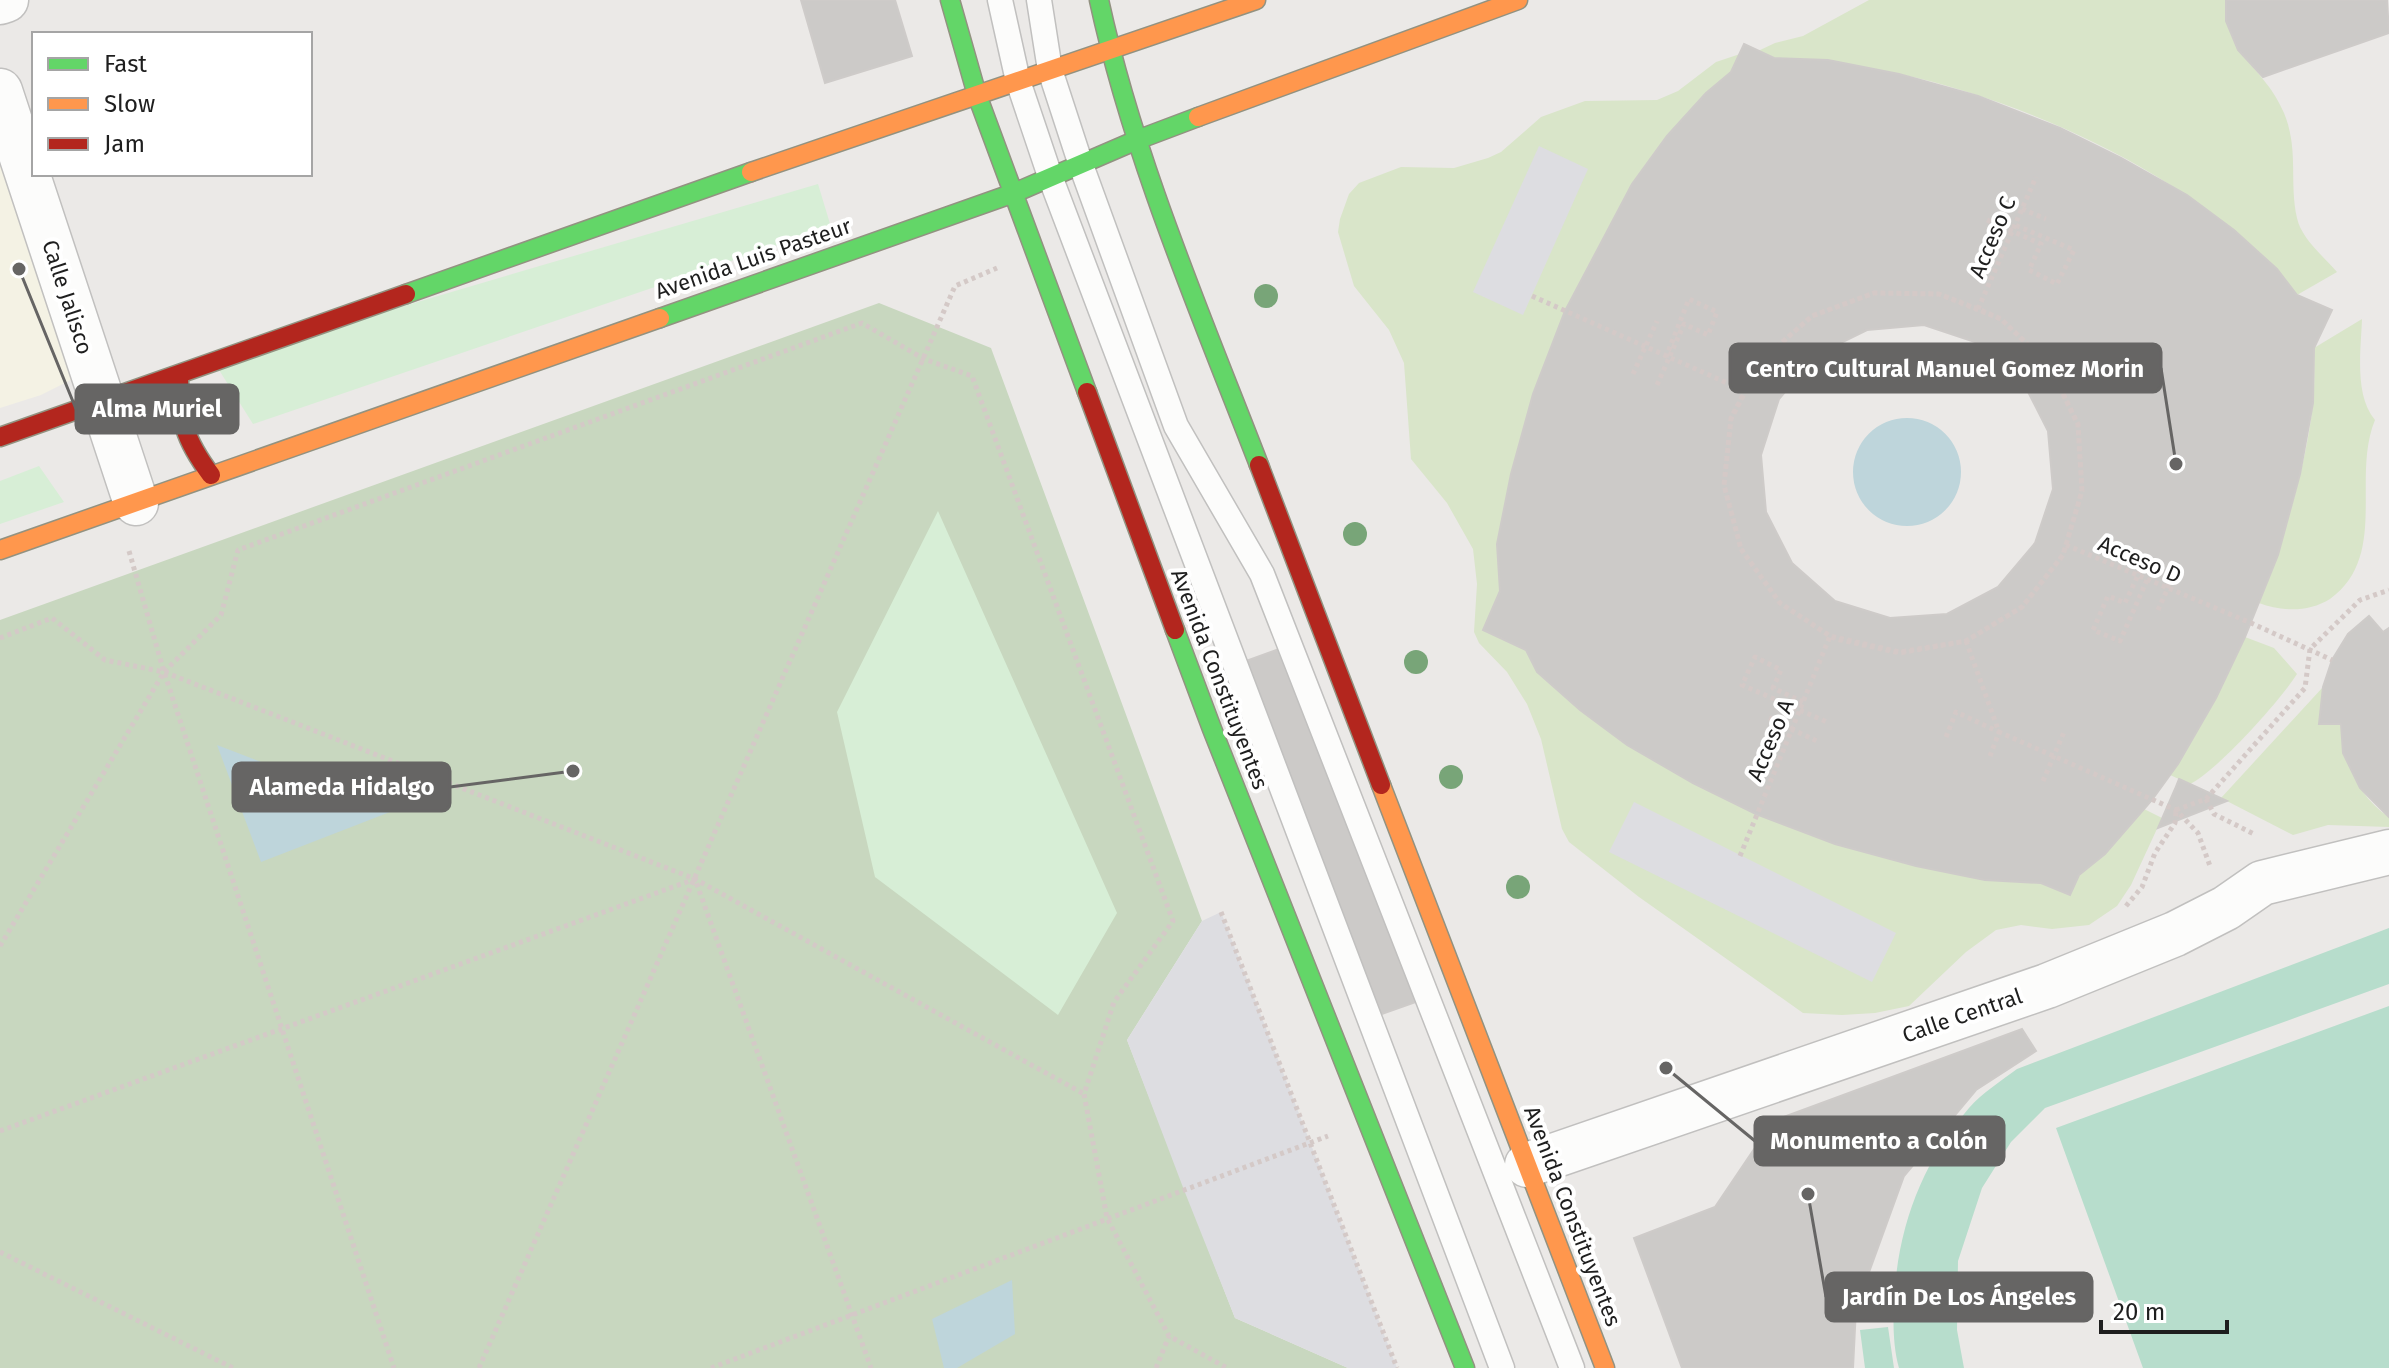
<svg xmlns="http://www.w3.org/2000/svg" width="2389" height="1368" viewBox="0 0 2389 1368" font-family="'Fira Sans',sans-serif">
	<rect width="100%" height="100%" fill="#ebe9e7"/>
	<path fill="#f4f2e4" d="M0 159 75 378 41 395 0 408Z"/>
	<path fill="#d9e5c9" d="M1869 0H2226C2226 57 2265 67 2284 113 2299 149 2289 182 2297 218 2301 238 2324 257 2337 272L2297 295C2210 184 2037 104 1900 74 1859 66 1816 64 1774 58L1758 51 1775 43 1803 36Z
		M1740 54 1731 72 1632 184 1565 311 1533 393 1511 474 1497 544 1500 591 1483 630 1526 650 1537 672 1580 710 1627 745 1693 783 1756 814 1835 844 1916 866 1985 880 2041 883 2070 895 2079 875 2105 854 2144 809 2162 818 2131 885 2117 906 2089 925 2052 929 2021 925 1996 930 1966 952 1909 1006 1875 1013 1842 1015 1803 1013 1639 897 1569 842 1562 829 1541 739 1527 704 1507 672 1479 643 1474 632 1477 584 1473 549 1447 503 1411 459 1404 363 1389 330 1354 286 1338 232 1340 219 1349 194 1359 183 1401 167 1454 168 1488 158 1501 152 1541 117 1585 101 1657 100 1678 91 1716 62Z
		M2362 319C2361 350 2354 395 2375 420 2351 478 2389 556 2330 599 2309 612 2283 612 2259 603 2283 540 2305 472 2313 404 2315 386 2314 367 2314 348Z
		M2245 637 2274 648 2297 674C2280 701 2217 771 2190 784L2170 775 2216 698Z
		M2323 687 2319 724H2341C2344 761 2357 796 2389 817V827L2328 825 2293 835 2221 798Z"/>
	<path fill="#c8d7bf" d="M879 303 991 348 1202 921 1127 1040 1235 1318 1348 1368H0V620Z"/>
	<path fill="#d7eed6" d="M818 184 831 227 253 424 214 362Z
		M39 466 64 502 0 524V481Z
		M938 511 1117 913 1058 1015 875 877 837 712Z"/>
	<path fill="#b7ddcc" d="M2389 928V984L2045 1108 2011 1142 1982 1188 1958 1261 1957 1330 1964 1368H1899C1893 1347 1893 1322 1894 1300 1898 1228 1921 1164 1969 1108 1982 1093 2001 1081 2017 1069Z
		M2389 1006V1368H2143L2056 1128Z
		M1888 1327 1894 1368H1865L1860 1330Z"/>
	<path fill="#dddde1" d="M1539 146 1588 169 1523 315 1473 292Z
		M1634 802 1896 933 1872 982 1609 852Z
		M1221 912 1310 1142 1397 1368H1348L1235 1318 1184 1190 1127 1040 1202 921Z"/>
	<path fill="#bed5db" d="M1853 472a54 54 0 1 1 108 0a54 54 0 1 1-108 0Z
		M217 745 390 812 261 862Z
		M1012 1280 1015 1334 957 1368H944L932 1319Z"/>
	<path fill="#cccac8" stroke="#cecbc9" stroke-width="2" fill-rule="evenodd" d="M801 0H895L912 56 825 83Z
		M2226 0H2387L2389 33 2263 77 2238 50 2226 21Z
		M1744 44 1774 58 1828 60 1899 74 1978 96 2060 128 2121 158 2187 195 2234 230 2277 269 2297 295 2332 310 2314 348 2313 403 2300 474 2278 555 2245 637 2216 698 2178 764 2152 800 2105 854 2079 875 2070 895 2041 883 1985 880 1916 866 1835 844 1756 814 1693 783 1627 745 1580 710 1537 672 1526 650 1483 630 1500 591 1497 544 1511 474 1533 394 1565 311 1632 184 1667 136 1706 93 1731 72ZM1924 325 1978 343 2022 380 2048 431 2053 489 2035 543 1998 587 1947 614 1890 618 1835 601 1792 563 1766 512 1761 455 1779 399 1816 355 1867 330Z
		M2369 616 2383 632 2389 628V817L2360 788 2343 753 2341 724H2319L2323 687 2332 660 2348 634Z
		M1279 649 1416 1002 1379 1015 1243 662Z
		M2179 779 2227 801 2158 828 2175 789Z
		M2022 1029 2036 1051 1976 1090 1904 1176 1856 1308 1853 1368H1682L1634 1238 1715 1207 1773 1121Z"/>
	<g fill="none" stroke-linecap="round" stroke-linejoin="round">
		<g stroke="#c1c0bf" stroke-width="27">
			<path id="lane" d="M1000 0 1018 81 1051 179 1502 1368
				M1039 0 1050 70 1081 165 1176 426 1262 574 1572 1368"/>
		</g>
		<g stroke="#c1c0bf" stroke-width="47">
			<path id="street" d="M0 2 6 0
				M0 91 136 503
				M1527 1165 2047 986 2175 934 2226 908 2262 883 2389 852"/>
		</g>
		<g stroke="#929281" stroke-width="21">
			<path id="fast" d="M950 0 977 95 1087 392
				M1099 0C1133 157 1201 315 1259 465
				M406 294 751 172
				M660 318 1014 193 1137 140 1198 117
				M1175 630 1212 729 1465 1368"/>
		</g>
		<g stroke="#929281" stroke-width="21">
			<path id="slow" d="M1198 117 1518 0
				M751 172 1256 0
				M0 550 660 318
				M1381 785 1605 1368"/>
		</g>
		<g stroke="#929281" stroke-width="21">
			<path id="jam" d="M179 374C179 419 184 439 211 475
				M1087 392 1175 630
				M0 437 406 294
				M1259 465 1381 785"/>
		</g>
		<path stroke="#d4c9c7" stroke-width="5" stroke-dasharray="4 4" stroke-linecap="butt" d="M2022 209 2046 219
			M1987 220 2041 244 2029 270 2057 284 2074 250 2015 225
			M1532 296 1745 391
			M1978 309 2036 177
			M1633 374 1657 321
			M1657 385 1684 324 1708 335 1717 312 1689 299 1666 357
			M2066 545 2251 623 2332 660
			M1741 549 1780 603 1830 636 1836 639 1900 653 1966 641 2022 607 2063 555 2082 491 2078 425 2049 365 2001 319 1939 294 1874 293 1812 316 1762 360 1731 419 1724 485 1741 549 1780 603 1830 636 1900 652 1966 641 2022 607 2063 555 2082 491 2078 424 2049 365 2001 319 1978 309 1939 294 1874 293 1812 316 1762 360 1745 391 1731 418 1724 485 1741 549
			M129 551 164 672 394 1368
			M2147 580 2120 641 2093 630 2108 596 2125 603 2149 552
			M2167 588 2177 564
			M2158 610 2168 588
			M0 638 52 618 105 660 164 672 221 615 238 550 862 323 924 359 972 376 1173 921 1114 1002 1084 1094 1107 1218 1169 1336 1227 1368
			M1966 641 1999 732 2176 810 2198 833 2210 866
			M1803 702 1773 688 1781 670 1755 657 1742 685 1827 722
			M1769 718 1792 727
			M1791 729 1819 742
			M1946 737 1956 712 1999 732 1990 756
			M2043 781 2064 732
			M2206 799 2214 814 2256 835
			M2176 810 2206 799 2305 688 2310 649 2360 600 2389 590
			M1740 856 1830 636
			M2126 906 2142 887 2155 853 2175 823 2176 811
			M1221 912 1397 1368
			M0 946 164 672 695 879 1084 1094
			M0 1131 695 879 871 1368
			M0 1252 233 1368
			M479 1368 955 286 997 268
			M711 1368 1328 1136
			M1156 1368 1169 1336"/>
		<use href="#lane" stroke="#fcfcfb" stroke-width="24"/>
		<use href="#street" stroke="#fcfcfb" stroke-width="44"/>
		<use href="#fast" stroke="#63d668" stroke-width="18"/>
		<use href="#slow" stroke="#ff974d" stroke-width="18"/>
		<use href="#jam" stroke="#b3261e" stroke-width="18"/>
	</g>
	<g fill="#78a578">
		<circle cx="1266" cy="296" r="12"/>
		<circle cx="1355" cy="534" r="12"/>
		<circle cx="1416" cy="662" r="12"/>
		<circle cx="1451" cy="777" r="12"/>
		<circle cx="1518" cy="887" r="12"/>
	</g>
	<g text-anchor="middle" stroke-width="8" stroke-linejoin="round" paint-order="stroke">
		<g font-size="22" fill="#1e1e1e" stroke="#fff">
			<text transform="translate(1992 237) rotate(-67)" y="8">Acceso C</text>
			<text transform="translate(753 258) rotate(-19)" y="8">Avenida Luis Pasteur</text>
			<text transform="translate(68 297) rotate(72)" y="8">Calle Jalisco</text>
			<text transform="translate(2140 559) rotate(23)" y="8">Acceso D</text>
			<text transform="translate(1220 679) rotate(69)" y="8">Avenida Constituyentes</text>
			<text transform="translate(1770 740) rotate(-67)" y="8">Acceso A</text>
			<text transform="translate(1962 1015) rotate(-19)" y="8">Calle Central</text>
			<text transform="translate(1573 1216) rotate(69)" y="8">Avenida Constituyentes</text>
		</g>
	</g>
	<path fill="none" stroke="#666564" stroke-width="3" d="M2176 464L2161 368M19 269L76 409M573 771L450 787M1666 1068L1755 1141M1808 1194L1826 1297"/>
	<g fill="#666564" stroke="#fff" stroke-width="3">
		<circle cx="2176" cy="464" r="8"/>
		<circle cx="19" cy="269" r="8"/>
		<circle cx="573" cy="771" r="8"/>
		<circle cx="1666" cy="1068" r="8"/>
		<circle cx="1808" cy="1194" r="8"/>
	</g>
	<g fill="#666564" stroke="#666564" stroke-width="3">
		<rect x="1730" y="344" width="431" height="48" rx="8"/>
		<rect x="76" y="385" width="162" height="48" rx="8"/>
		<rect x="233" y="763" width="217" height="48" rx="8"/>
		<rect x="1755" y="1117" width="249" height="48" rx="8"/>
		<rect x="1826" y="1273" width="266" height="48" rx="8"/>
	</g>
	<g font-size="24" text-anchor="middle" font-weight="bold" fill="#fff">
		<text x="1945" y="377">Centro Cultural Manuel Gomez Morin</text>
		<text x="157" y="417">Alma Muriel</text>
		<text x="342" y="795">Alameda Hidalgo</text>
		<text x="1879" y="1149">Monumento a Colón</text>
		<text x="1959" y="1305">Jardín De Los Ángeles</text>
	</g>
	<rect x="32" y="32" width="280" height="144" fill="#ffffff" stroke="#a5a5a5" stroke-width="2"/>
	<rect x="48" y="58" width="40" height="12" fill="#63d668" stroke="#a5a5a5" stroke-width="2"/>
	<text x="104" y="72" font-size="24" fill="#1e1e1e">Fast</text>
	<rect x="48" y="98" width="40" height="12" fill="#ff974d" stroke="#a5a5a5" stroke-width="2"/>
	<text x="104" y="112" font-size="24" fill="#1e1e1e">Slow</text>
	<rect x="48" y="138" width="40" height="12" fill="#b3261e" stroke="#a5a5a5" stroke-width="2"/>
	<text x="104" y="152" font-size="24" fill="#1e1e1e">Jam</text>
	<path d="M2101 1320v12h126v-12" fill="none" stroke="#1e1e1e" stroke-width="4"/>
	<text x="2113" y="1320" font-size="24" fill="#1e1e1e" stroke="#ffffff" stroke-width="6" paint-order="stroke">20 m</text>
</svg>
